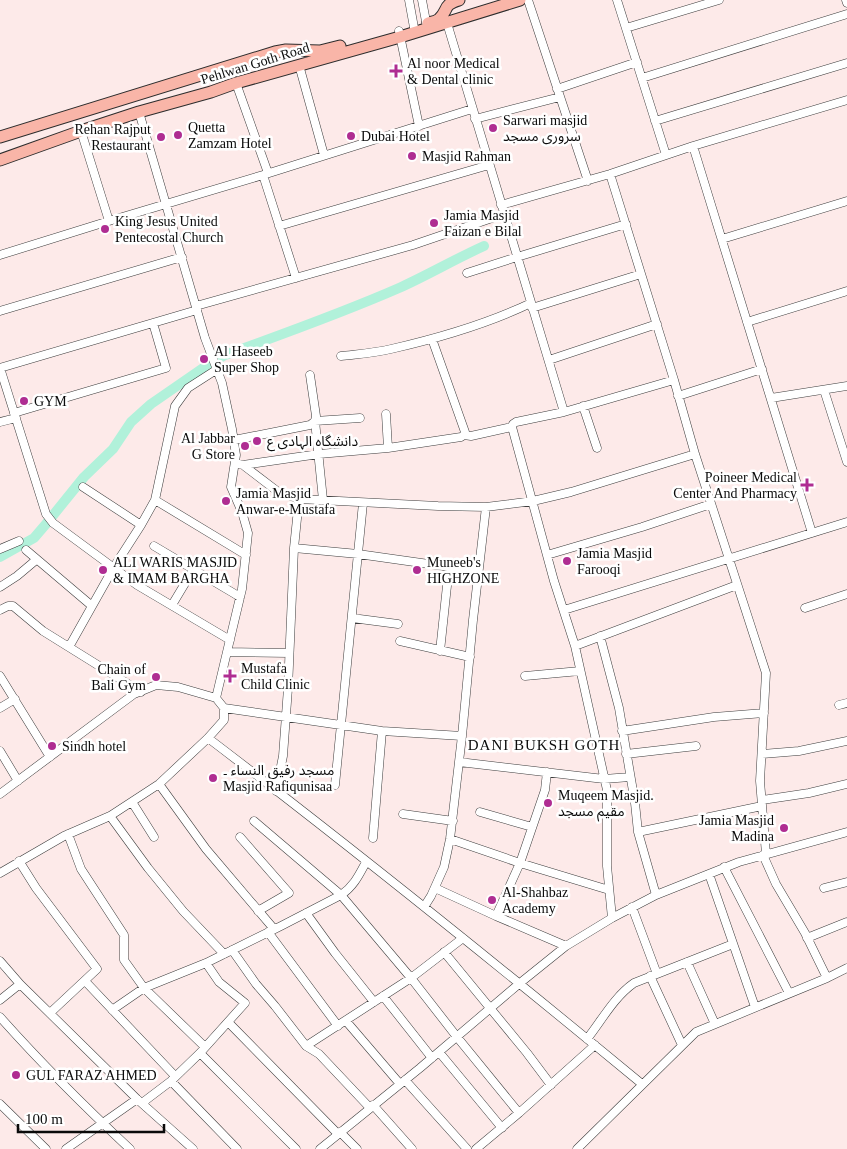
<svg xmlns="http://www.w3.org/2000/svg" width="847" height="1149" viewBox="0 0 847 1149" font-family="'Times New Roman','Noto Sans Arabic',serif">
	<rect width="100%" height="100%" fill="#fdeae9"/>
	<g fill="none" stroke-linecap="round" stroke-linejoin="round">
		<path stroke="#b1f1da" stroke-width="10" d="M0 557 34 538 46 524 84 477 113 449 131 422 151 404 206 366 225 355C283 334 342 313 399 288 428 275 455 259 484 246"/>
		<g stroke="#3d3d3d" stroke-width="9">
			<path id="street" d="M409 0 415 33
				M422 0 427 27
				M528 0 588 181
				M617 0 666 155
				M846 0 847 3
				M447 23 564 412
				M626 28 719 0
				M399 31 419 126
				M299 65 324 155
				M642 78 847 14
				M236 83 268 173
				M557 89 637 62
				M475 119 560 97
				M655 121 847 63
				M81 131 109 221
				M693 146 812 533
				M610 174 674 380 695 454 766 673 760 781 766 854
				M263 175 296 278
				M501 205 610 174 693 146 847 100
				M279 226 489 165
				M722 239 847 201
				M0 255 109 221 263 175 472 109
				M467 273 517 257 626 224
				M196 306 413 245 504 214
				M532 308 641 274
				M0 311 182 257
				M747 322 847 291
				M341 356C358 354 375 353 391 349 439 338 487 324 531 303
				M549 360 657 324
				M0 368 46 514 53 523 137 585 230 640
				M0 368 197 310
				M824 390 847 462
				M678 396 762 369
				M771 398 847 386
				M583 406 597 448
				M14 413 166 368 153 323
				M386 414 388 448
				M0 422 16 418
				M464 435 471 436 512 427
				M234 440 310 425 315 421 316 416 310 375
				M235 463 243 465 277 491 299 499 438 506 486 507 533 501 571 492 695 454
				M243 465 319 454 388 448 461 437 464 435 465 432 432 339
				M83 487 141 525
				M155 500 246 555
				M323 500 315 421 360 418
				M154 546 240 597
				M294 548 358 554 478 571
				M0 549 19 541
				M26 550 92 606
				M547 555 642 527 711 504
				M0 587 17 576 36 560
				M172 605 193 570
				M805 608 847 594
				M0 610 8 606H13L43 631 141 692
				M564 610 847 522
				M352 618 398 624
				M600 636 619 708 635 803 638 832 656 895
				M400 641 470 657
				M575 646 737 585
				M69 647 114 567 141 525 155 500 175 406 188 388 216 370
				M440 651 449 567
				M227 652 289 653
				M0 676 50 757
				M525 676 580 671
				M839 705 847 703
				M0 708 15 699
				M224 708 382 731 462 736
				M622 731 714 717 764 713
				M208 738C355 850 499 966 642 1084
				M0 751 18 781
				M626 754 696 746
				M762 754 799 751 847 741
				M459 762 604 779 630 777
				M159 784 206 849 274 929
				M335 785 363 503
				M276 791 283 756 288 688 294 548 299 499
				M0 794 134 694 156 685 178 687 216 698
				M762 800 809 793 847 784
				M132 802 154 837
				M480 812 532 827
				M403 814 453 821
				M110 816 148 868 183 911 224 954
				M254 821 341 895 411 978 457 1037 519 1113
				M638 832 762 806
				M68 834 81 869 124 935V960L144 988 205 1047
				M240 837 289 893 258 911
				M373 838 382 731
				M450 839 520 863 609 890
				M763 855 776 884 805 933 827 978
				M19 861 36 888 97 969 50 1013
				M724 867 789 993
				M0 873 64 836 110 816 159 784 208 738 224 720V708L216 698 242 589 248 533 242 512 231 487 236 455 232 429 222 383 205 338 139 112
				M709 874 755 1007
				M435 888 496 916 566 946
				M824 888 847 882
				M424 907 431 896 444 867 450 839 462 736 473 620 486 507
				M632 907 657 974
				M306 913 335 953 374 1002
				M496 916 520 863 545 790 547 772
				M612 918 607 866V790L575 646 554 581 512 427 513 424 516 422 564 412 674 380
				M268 932 338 1026
				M807 938 847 922
				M232 950 256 984 275 1006 306 1046 319 1054 370 1108
				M444 952 527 1053 551 1085
				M0 961 20 984 137 1099 193 1149
				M687 962 715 1024
				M650 976 682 1045
				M85 981 175 1076
				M383 996 432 1058
				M0 1000 20 984
				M112 1010 144 988 206 963 281 926 341 895C354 886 359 875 366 862
				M0 1017C41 1063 85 1107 130 1149
				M346 1021 400 1084
				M228 1022 338 1134
				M587 1039C602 1020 614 997 634 983L733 944
				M306 1046 411 978 463 938
				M439 1052 502 1128
				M200 1053 296 1149
				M405 1080 467 1149
				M171 1081 237 1149
				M142 1103 171 1081 200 1053 245 1003 219 982 206 963
				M0 1104 46 1149
				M373 1105 412 1149
				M340 1132 357 1149
				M66 1149 137 1099
				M320 1149 420 1068 520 983 566 946 612 918 656 895 739 862 847 832
				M476 1149 519 1113 595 1045
				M577 1149 696 1032 827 978 847 968"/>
		</g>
		<g stroke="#2c2c2c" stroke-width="13">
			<path id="secondary" d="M428 23C432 22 436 22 439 19 449 10 442 5 459 0
				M0 137 275 52 286 50 320 51 340 46
				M0 160 81 131 139 112 211 92 236 83 400 37 520 0"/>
		</g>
		<use href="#street" stroke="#fff" stroke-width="8"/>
		<use href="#secondary" stroke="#f9b5a8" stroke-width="11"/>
	</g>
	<g fill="#af2d92" stroke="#fff" stroke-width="2">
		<path d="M393.5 63.5h5v5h5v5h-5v5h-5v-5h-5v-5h5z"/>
		<circle cx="493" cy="128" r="5"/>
		<circle cx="178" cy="135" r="5"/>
		<circle cx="351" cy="136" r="5"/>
		<circle cx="161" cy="137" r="5"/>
		<circle cx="412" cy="156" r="5"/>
		<circle cx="434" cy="223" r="5"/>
		<circle cx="105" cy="229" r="5"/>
		<circle cx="204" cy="359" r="5"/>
		<circle cx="24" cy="401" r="5"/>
		<circle cx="257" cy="441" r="5"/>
		<circle cx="245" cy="446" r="5"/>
		<path d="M804.5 477.5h5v5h5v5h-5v5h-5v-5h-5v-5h5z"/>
		<circle cx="226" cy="501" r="5"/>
		<circle cx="567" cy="561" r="5"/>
		<circle cx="103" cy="570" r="5"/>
		<circle cx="417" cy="570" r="5"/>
		<path d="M227.5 668.5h5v5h5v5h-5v5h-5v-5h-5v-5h5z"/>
		<circle cx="156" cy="677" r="5"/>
		<circle cx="52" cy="746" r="5"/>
		<circle cx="213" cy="778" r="5"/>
		<circle cx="548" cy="803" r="5"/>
		<circle cx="784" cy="828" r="5"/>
		<circle cx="492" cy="900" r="5"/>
		<circle cx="16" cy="1075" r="5"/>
	</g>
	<g text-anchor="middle" stroke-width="5" stroke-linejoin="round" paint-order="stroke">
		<g font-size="14" fill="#0a0a0a" stroke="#fff">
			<text transform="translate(255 63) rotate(-17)" y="5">Pehlwan Goth Road</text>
		</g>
		<g font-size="14" fill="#0a0a0a" stroke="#fff" text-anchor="start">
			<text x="407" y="68">Al noor Medical<tspan x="407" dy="16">&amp; Dental clinic</tspan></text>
			<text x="503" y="125">Sarwari masjid<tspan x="503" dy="16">سروری مسجد</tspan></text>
			<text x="188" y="132">Quetta<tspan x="188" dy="16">Zamzam Hotel</tspan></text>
			<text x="151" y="134" text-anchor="end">Rehan Rajput<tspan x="151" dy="16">Restaurant</tspan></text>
			<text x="361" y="141">Dubai Hotel</text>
			<text x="422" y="161">Masjid Rahman</text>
			<text x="444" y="220">Jamia Masjid<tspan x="444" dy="16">Faizan e Bilal</tspan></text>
			<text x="115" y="226">King Jesus United<tspan x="115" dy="16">Pentecostal Church</tspan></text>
			<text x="214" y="356">Al Haseeb<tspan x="214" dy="16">Super Shop</tspan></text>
			<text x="34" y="406">GYM</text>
			<text x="235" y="443" text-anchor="end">Al Jabbar<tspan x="235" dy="16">G Store</tspan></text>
			<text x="267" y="446">دانشگاہ الہادی ع</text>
			<text x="797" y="482" text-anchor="end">Poineer Medical<tspan x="797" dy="16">Center And Pharmacy</tspan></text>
			<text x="236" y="498">Jamia Masjid<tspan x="236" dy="16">Anwar-e-Mustafa</tspan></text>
			<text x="577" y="558">Jamia Masjid<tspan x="577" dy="16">Farooqi</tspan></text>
			<text x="113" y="567">ALI WARIS MASJID<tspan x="113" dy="16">&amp; IMAM BARGHA</tspan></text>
			<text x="427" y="567">Muneeb's<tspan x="427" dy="16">HIGHZONE</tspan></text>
			<text x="241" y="673">Mustafa<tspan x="241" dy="16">Child Clinic</tspan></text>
			<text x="146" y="674" text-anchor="end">Chain of<tspan x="146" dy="16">Bali Gym</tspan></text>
			<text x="62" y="751">Sindh hotel</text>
			<text x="223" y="775">مسجد رفیق النساء ۔<tspan x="223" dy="16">Masjid Rafiqunisaa</tspan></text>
			<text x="558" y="800">Muqeem Masjid.<tspan x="558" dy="16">مقیم مسجد</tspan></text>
			<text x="774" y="825" text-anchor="end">Jamia Masjid<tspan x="774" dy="16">Madina</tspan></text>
			<text x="502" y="897">Al-Shahbaz<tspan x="502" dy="16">Academy</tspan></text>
			<text x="26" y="1080">GUL FARAZ AHMED</text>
		</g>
		<g font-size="15" letter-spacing="1" fill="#0a0a0a" stroke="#fff">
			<text x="544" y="750">DANI BUKSH GOTH</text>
		</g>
	</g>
	<path d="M18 1124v8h146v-8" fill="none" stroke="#0a0a0a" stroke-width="2.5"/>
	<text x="25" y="1124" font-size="15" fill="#0a0a0a" stroke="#ffffff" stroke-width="4" paint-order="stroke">100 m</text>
</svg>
